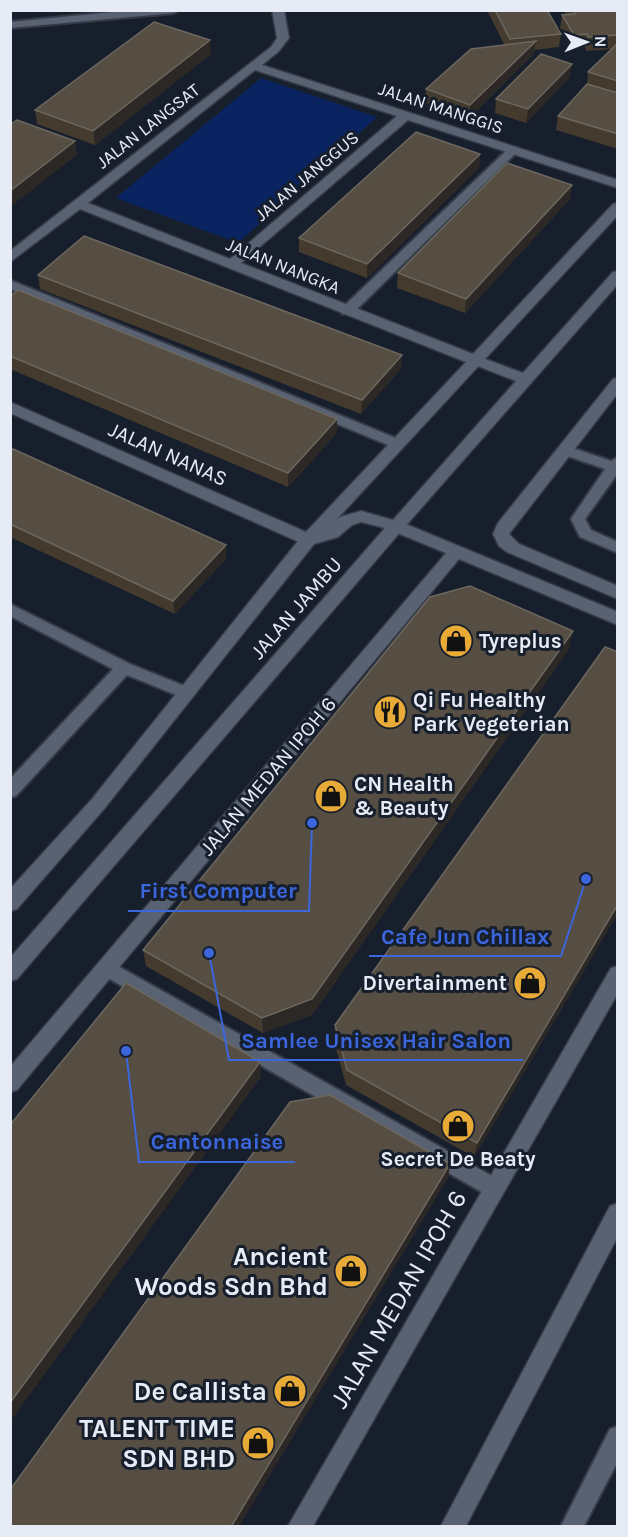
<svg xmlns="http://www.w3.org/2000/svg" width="628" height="1537" viewBox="0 0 628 1537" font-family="Karla,sans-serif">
	<rect width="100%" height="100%" fill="#171f2d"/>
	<path fill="#092460" d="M261 78 377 117 238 243 116 198Z"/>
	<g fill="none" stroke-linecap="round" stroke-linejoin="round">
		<g stroke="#363a46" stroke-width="4">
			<path id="lane" d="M134 10H179L174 13 10 28V22Z
				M513 147 517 148V152L352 314H342L341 311 342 308 509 148Z
				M10 280 403 441 405 444 403 447H393L10 289Z
				M564 445 611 461 618 457V473L585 519 591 530 618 542V553L580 537 571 519 605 469 559 453 557 450Z
				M10 604 130 664 192 689 194 693 192 697 186 699 127 675 16 796 10 797V779L113 669 10 616Z
				M107 960 501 1181 504 1188 501 1195 494 1197 487 1195 101 974 98 968 101 962Z
				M618 1426V1461L584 1526H561L610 1429Z"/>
		</g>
		<g stroke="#363a46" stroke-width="3">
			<path id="street" d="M272 10H284L289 38 279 51 262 65 618 180V188L408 120 241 263 473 354 613 204 618 203V215L314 544 308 546 10 413V402L306 532 466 362 80 209 10 262V251L271 47 277 38ZM255 70 397 116 230 259 88 203Z
				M618 377V393L509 534 519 544 618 586V599L507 552 499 546 493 534 498 523 613 379Z
				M396 520 618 612V625L459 559 17 1090 10 1092V1067L446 553 390 530 388 526 390 522Z
				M618 966V993L313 1526H288L611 968Z
				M618 1203V1236L466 1526H441L610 1206Z"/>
		</g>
		<g stroke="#363a46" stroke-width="3">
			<path id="secondary" d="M618 271V284L402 530 17 979 10 981V958L385 528 361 522 352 525 338 537 314 544 104 809 17 909 10 911V889L92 799 302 536 326 529 340 517 361 511 393 520 516 381 470 363 468 360 470 357H480L523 373 613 272Z"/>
		</g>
		<use href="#lane" fill="#596273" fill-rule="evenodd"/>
		<use href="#street" fill="#596273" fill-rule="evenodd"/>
		<use href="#secondary" fill="#596273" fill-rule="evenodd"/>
	</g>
	<path fill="#443b2e" d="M487 10H547L561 34 559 47 534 50V54L469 118 425 103 426 89 504 44Z
		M563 10H618V149L556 130 558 116 587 85 588 72 612 49 586 51 585 47 572 49 560 29 562 15H566Z
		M211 54 95 145 37 124 35 110Z
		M570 77 526 123 495 113 496 99Z
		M480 154 479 168 367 278 299 252V238Z
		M570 199 465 313 397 288 398 273Z
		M38 275 401 369 361 414 40 289Z
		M10 296 337 433 288 487 10 369Z
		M10 451 226 559 175 614 10 537Z
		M569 649 312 1015 263 1033 146 966 143 950Z
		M618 652V913L474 1157 346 1085 334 1041 335 1025Z"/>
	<path fill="#2b2825" d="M210 40 211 54 95 145 93 131Z
		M536 41 534 54 469 118 470 105Z
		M572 64 570 77 526 123 528 109Z
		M75 141 77 155 10 207V191Z
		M480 154 479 168 367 278V264Z
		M572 185 570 199 465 313 466 299Z
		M402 355 401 369 361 414 362 400Z
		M337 419V433L288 487V473Z
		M226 545V559L175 614 173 601Z
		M573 631 569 649 312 1015 263 1033 262 1018Z
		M618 904V913L474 1157 477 1143Z
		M260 1062 261 1077 10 1422V1403Z
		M450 1164 448 1178 239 1527H231Z"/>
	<path fill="#564e43" stroke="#6c675f" stroke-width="1.5" d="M495 10H547L561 34 510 39Z
		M573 10H618V35L588 37 587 34 574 35 562 15 575 14Z
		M154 22 210 40 93 131 35 110Z
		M536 41 470 105 426 89 471 49Z
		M618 43V81L588 72Z
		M541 54 572 64 528 109 496 99Z
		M587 84 618 93V134L558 116Z
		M17 120 75 141 10 191V125Z
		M416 132 480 154 367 264 299 238Z
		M507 163 572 185 466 299 398 273Z
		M84 236 402 355 362 400 38 275Z
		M18 290 337 419 288 473 10 356V296Z
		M13 449 226 545 173 601 10 524V451Z
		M470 586 573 631 312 999 262 1018 143 950 430 597Z
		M605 647 618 652V904L477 1143 347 1070 335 1025Z
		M126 983 260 1062 10 1403V1125Z
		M330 1095 450 1164 231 1527H10V1490L290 1102Z"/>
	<defs>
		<g id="shop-disc" transform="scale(1.725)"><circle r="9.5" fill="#e9ab38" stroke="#171f2d"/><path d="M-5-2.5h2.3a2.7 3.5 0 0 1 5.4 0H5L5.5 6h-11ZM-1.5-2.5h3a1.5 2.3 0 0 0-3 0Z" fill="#111"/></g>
		<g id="restaurant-disc" transform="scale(1.725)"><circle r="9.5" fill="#e9ab38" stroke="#171f2d"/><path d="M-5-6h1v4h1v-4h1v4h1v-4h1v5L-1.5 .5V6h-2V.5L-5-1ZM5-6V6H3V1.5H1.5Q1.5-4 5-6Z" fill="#111"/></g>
	</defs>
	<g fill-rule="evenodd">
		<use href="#shop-disc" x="456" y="641"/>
		<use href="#restaurant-disc" x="390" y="712"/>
		<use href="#shop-disc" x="331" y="796"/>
		<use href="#shop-disc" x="530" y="983"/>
		<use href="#shop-disc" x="458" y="1126"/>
		<use href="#shop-disc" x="351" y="1271"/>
		<use href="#shop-disc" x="290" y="1391"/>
		<use href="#shop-disc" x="258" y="1443"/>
	</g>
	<g text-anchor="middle" stroke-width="6" stroke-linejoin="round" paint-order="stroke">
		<g font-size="18" fill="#e6ebf5" stroke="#171f2d">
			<text transform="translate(441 108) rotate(18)" y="6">JALAN MANGGIS</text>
			<text transform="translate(148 126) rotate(-38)" y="6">JALAN LANGSAT</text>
			<text transform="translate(307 176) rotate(-40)" y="6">JALAN JANGGUS</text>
			<text transform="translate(283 266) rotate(22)" y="6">JALAN NANGKA</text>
		</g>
		<g font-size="21" fill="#e6ebf5" stroke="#171f2d">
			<text transform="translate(168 454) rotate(24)" y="7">JALAN NANAS</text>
			<text transform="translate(296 608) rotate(-49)" y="7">JALAN JAMBU</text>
			<text transform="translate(268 776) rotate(-50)" y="7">JALAN MEDAN IPOH 6</text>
		</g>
		<g font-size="21" font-weight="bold" fill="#e6ebf5" stroke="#171f2d" text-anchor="start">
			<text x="479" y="648">Tyreplus</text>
			<text x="413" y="707">Qi Fu Healthy<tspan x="413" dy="24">Park Vegeterian</tspan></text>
			<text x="354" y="791">CN Health<tspan x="354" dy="24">&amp; Beauty</tspan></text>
			<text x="507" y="990" text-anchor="end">Divertainment</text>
			<text x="458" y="1166" text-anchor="middle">Secret De Beaty</text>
		</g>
		<g font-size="26" font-weight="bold" fill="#e6ebf5" stroke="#171f2d" text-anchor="end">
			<text x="328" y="1265">Ancient<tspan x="328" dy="30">Woods Sdn Bhd</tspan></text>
			<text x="267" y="1400">De Callista</text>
			<text x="235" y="1437">TALENT TIME<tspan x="235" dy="30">SDN BHD</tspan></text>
		</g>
		<g font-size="26" fill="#e6ebf5" stroke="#171f2d">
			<text transform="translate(398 1299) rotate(-60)" y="9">JALAN MEDAN IPOH 6</text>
		</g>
	</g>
	<path fill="none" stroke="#3b66dc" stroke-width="2" d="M312 823L309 911H128M586 879L561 956H369M209 953L229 1060H523M126 1051L139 1162H295"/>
	<g fill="#3b66dc" stroke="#171f2d" stroke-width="2">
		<circle cx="312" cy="823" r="6"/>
		<circle cx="586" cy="879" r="6"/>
		<circle cx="209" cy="953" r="6"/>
		<circle cx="126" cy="1051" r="6"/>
	</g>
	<g font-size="22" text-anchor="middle" font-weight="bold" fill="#3b66dc" stroke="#171f2d" stroke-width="6" stroke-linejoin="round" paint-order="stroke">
		<text x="218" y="898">First Computer</text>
		<text x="465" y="944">Cafe Jun Chillax</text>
		<text x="376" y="1048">Samlee Unisex Hair Salon</text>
		<text x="217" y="1149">Cantonnaise</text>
	</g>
	<rect width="628" height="1537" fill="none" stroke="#e6ebf5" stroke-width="24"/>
	<g transform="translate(586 42) rotate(89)" stroke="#171f2d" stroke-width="4.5" paint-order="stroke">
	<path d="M0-4.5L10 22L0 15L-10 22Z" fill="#e6ebf5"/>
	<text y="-9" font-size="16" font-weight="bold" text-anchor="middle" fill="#e6ebf5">N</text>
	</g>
</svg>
